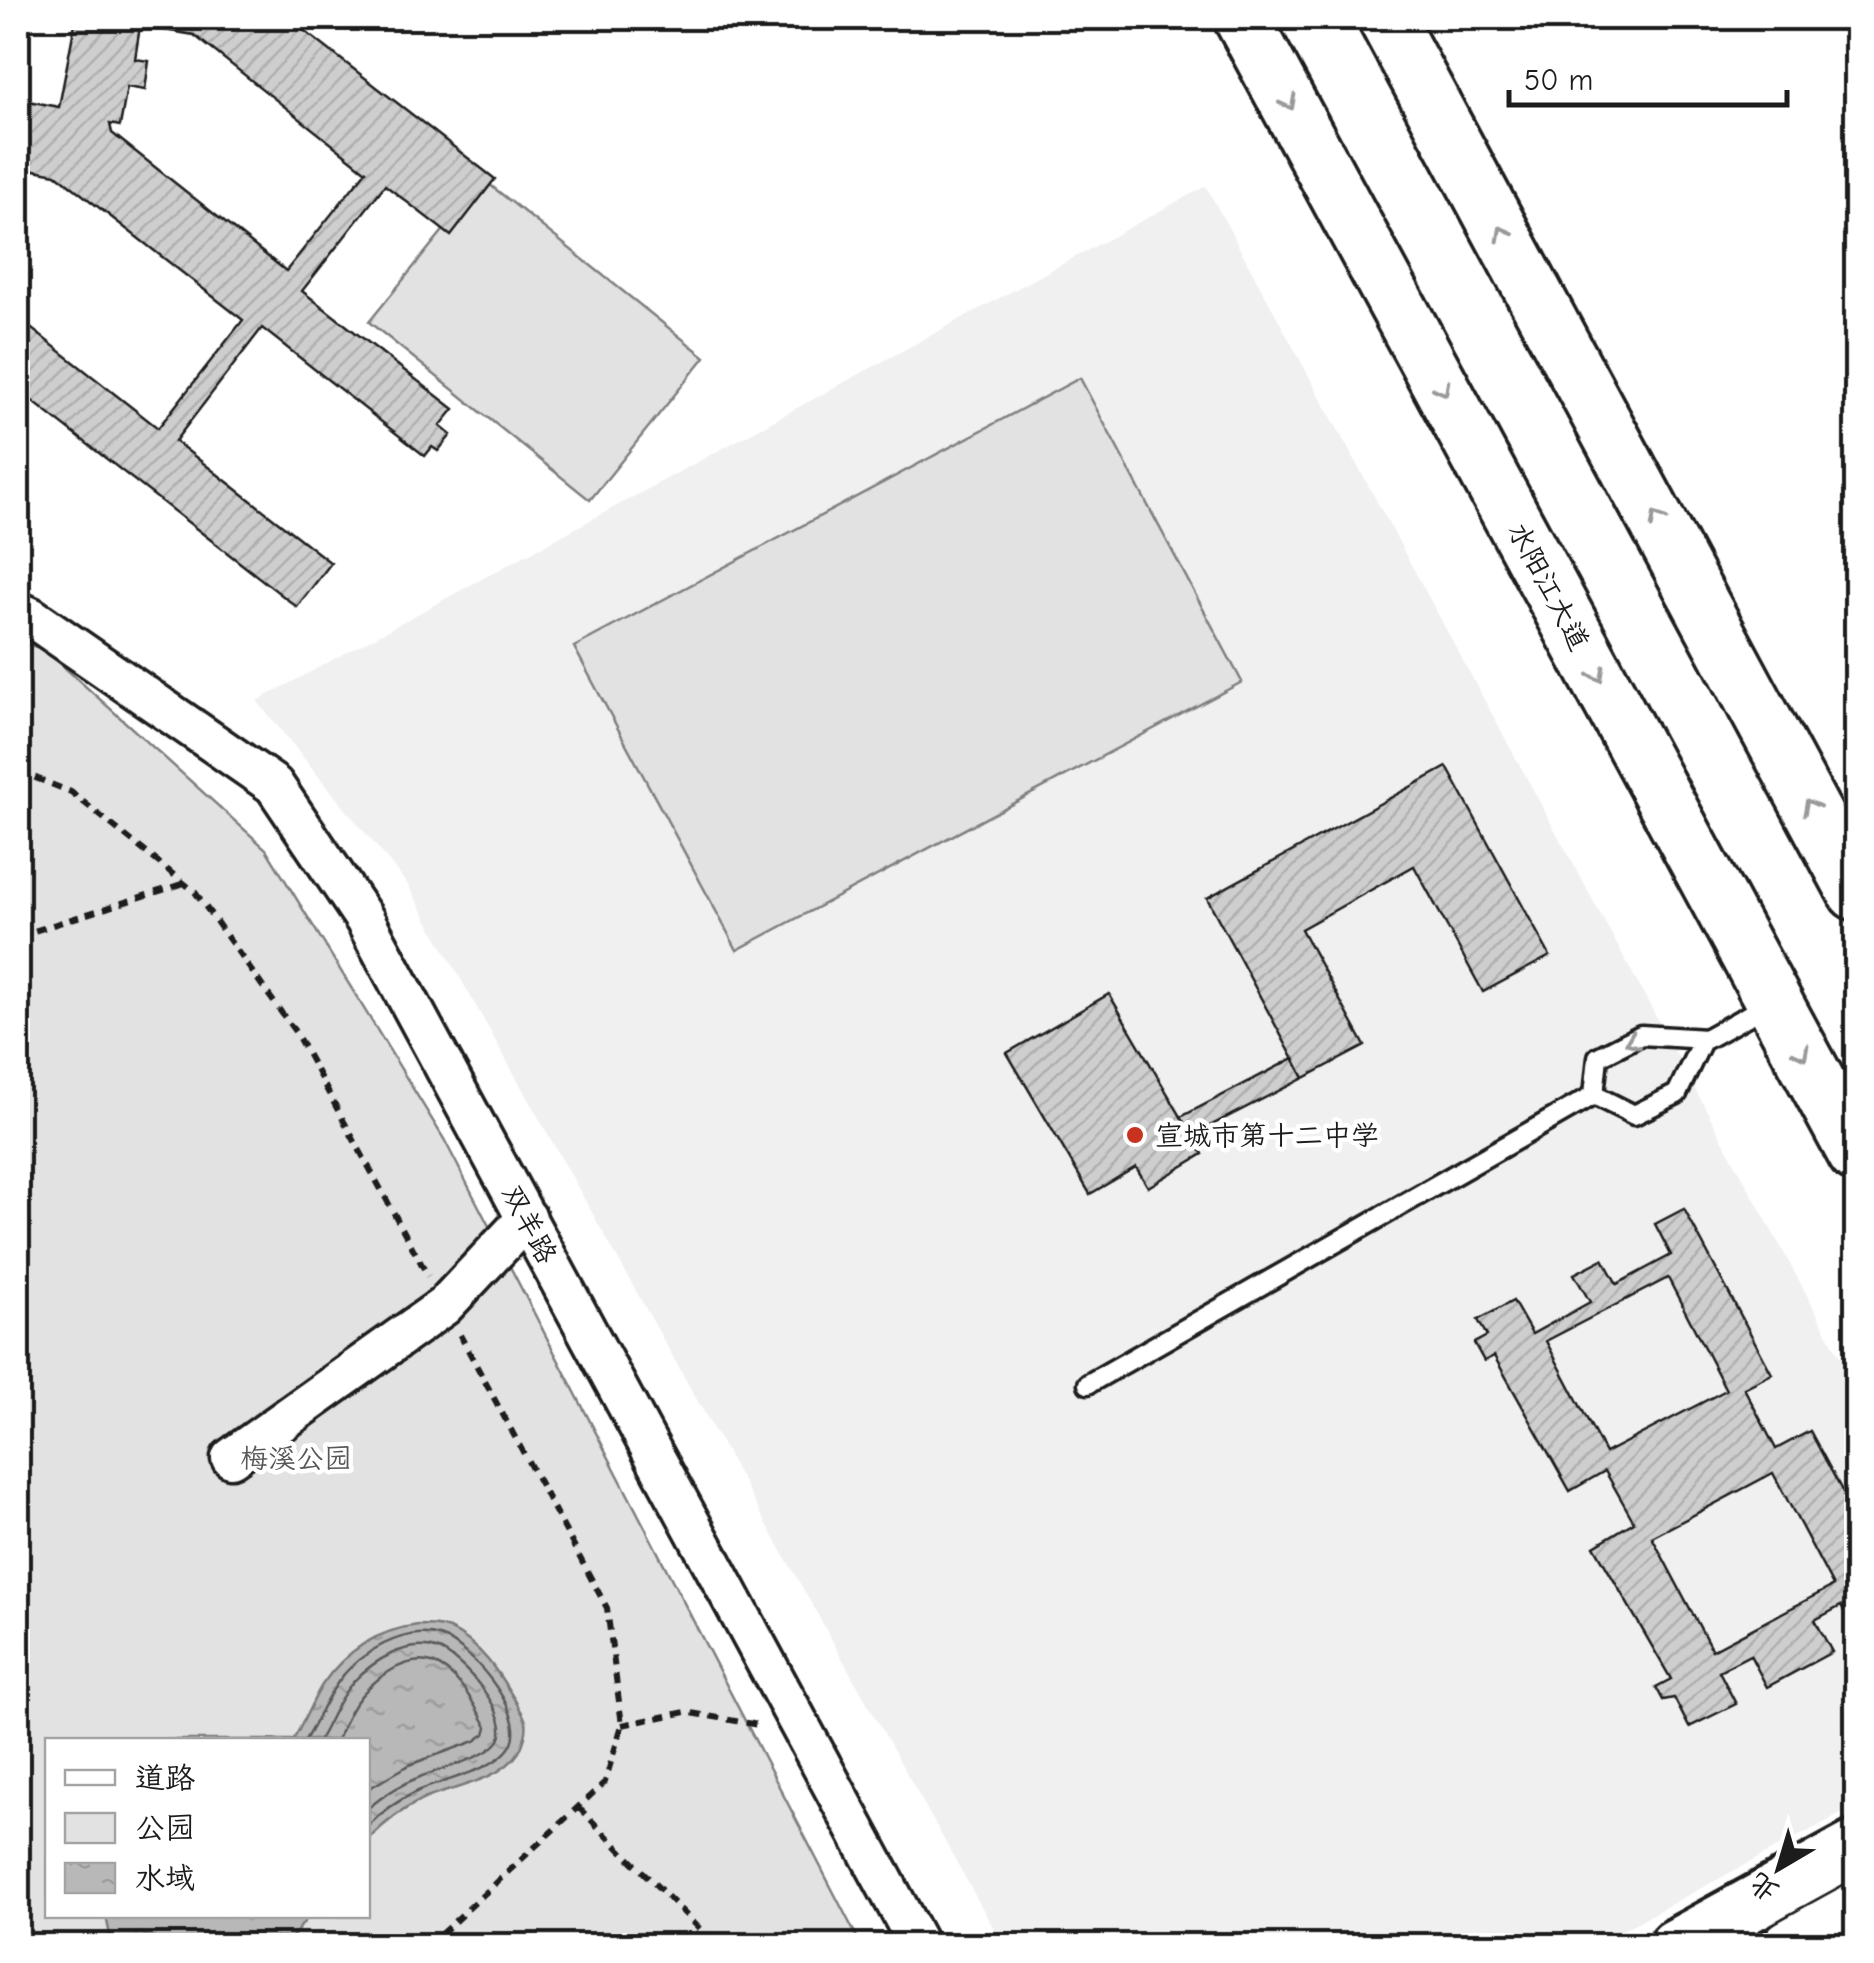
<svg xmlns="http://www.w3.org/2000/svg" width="1874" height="1963" viewBox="0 0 1874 1963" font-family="'Comic Neue','LXGW WenKai TC',sans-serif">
	<defs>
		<pattern id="water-ripples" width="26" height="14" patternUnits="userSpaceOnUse" patternTransform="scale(2.5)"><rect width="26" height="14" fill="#b8b8b8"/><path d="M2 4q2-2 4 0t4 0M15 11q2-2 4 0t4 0" fill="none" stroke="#9e9e9e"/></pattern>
		<pattern id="building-hatch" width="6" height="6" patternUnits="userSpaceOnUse" patternTransform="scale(2.5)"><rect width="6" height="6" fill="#cecece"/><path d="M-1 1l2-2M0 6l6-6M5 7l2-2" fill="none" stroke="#b0b0b0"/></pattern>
	</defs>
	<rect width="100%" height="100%" fill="#fff"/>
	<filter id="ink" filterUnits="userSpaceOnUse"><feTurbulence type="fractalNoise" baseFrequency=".01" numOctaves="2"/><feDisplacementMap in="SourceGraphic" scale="20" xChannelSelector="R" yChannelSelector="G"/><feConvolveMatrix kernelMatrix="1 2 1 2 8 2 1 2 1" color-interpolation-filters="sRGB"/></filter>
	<g filter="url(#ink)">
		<path fill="#f0f0f0" d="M1206 186 1856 1386V1806L1594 1945H1003L408 885 257 701Z"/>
		<path fill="#e2e2e2" stroke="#7f7f7f" stroke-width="2.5" fill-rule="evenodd" d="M484 180 705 357 590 500 369 322Z
			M1080 378 1242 682 737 950 574 647Z
			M18 642 44 649 266 849 444 1139 861 1945H18ZM48 1740H368V1916H48Z"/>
		<path fill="url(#water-ripples)" stroke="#7a7a7a" stroke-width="2.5" d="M418 1625C429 1625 438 1625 449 1629 480 1643 499 1673 516 1702 519 1708 525 1716 526 1722 528 1731 523 1745 519 1752 499 1782 454 1786 424 1799 402 1809 384 1823 368 1840V1740H293C304 1723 311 1703 322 1685 346 1650 377 1630 418 1625Z
			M106 1916H309L285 1946 112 1945Z"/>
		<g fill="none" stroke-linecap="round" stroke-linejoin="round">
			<path stroke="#5a5a5a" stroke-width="2.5" d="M305 1740C325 1708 333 1676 367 1654 387 1640 415 1629 439 1636 469 1645 526 1712 512 1743 500 1770 444 1779 418 1791 399 1800 382 1811 368 1826
				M319 1740C331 1720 338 1698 354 1681 374 1660 407 1640 436 1649 460 1655 517 1720 497 1743 482 1760 441 1768 420 1777 401 1784 384 1795 368 1808
				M337 1740C342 1729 347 1716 354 1705 369 1683 403 1654 432 1663 458 1671 475 1706 487 1727L485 1734 475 1741 409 1765 368 1789"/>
		</g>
		<path fill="url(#building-hatch)" stroke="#1c1c1c" stroke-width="2.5" fill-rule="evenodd" d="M76 18H288L495 179 451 236 385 185 302 291 454 409 440 426 451 435 438 451 432 447 425 456 262 328 175 441 331 563 297 607 18 390V318L158 428 243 320 56 174 18 167V99L59 107ZM140 26 194 35 366 171 286 271 112 133 110 124 120 126 127 87 145 90 149 61 135 59Z
			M1447 767 1550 956 1483 992 1414 866 1301 929 1365 1046 1304 1078 1207 898Z
			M1109 994 1203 1154 1148 1187 1136 1167 1090 1194 1007 1053Z
			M1294 1058 1304 1078 1192 1135 1181 1117Z
			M1684 1209 1772 1374 1744 1388 1776 1449 1810 1431 1856 1517V1634L1841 1606 1815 1620 1832 1652 1767 1687 1750 1655 1719 1671 1736 1704 1689 1727 1674 1698 1663 1700 1656 1687 1671 1679 1594 1546 1634 1522 1605 1471 1570 1491 1494 1356 1484 1361 1474 1343 1487 1336 1478 1320 1513 1301 1532 1334 1590 1302 1574 1274 1603 1259 1617 1284 1671 1255 1655 1224ZM1668 1278 1726 1390 1605 1453 1546 1341ZM1773 1473 1833 1586 1712 1650 1652 1537Z"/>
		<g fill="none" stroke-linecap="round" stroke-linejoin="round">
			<g stroke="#1c1c1c" stroke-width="25">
				<path id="lane" d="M1594 1095 1634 1115 1677 1094 1702 1041 1769 1004
					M1594 1095 1598 1057 1641 1035 1706 1039
					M1088 1384 1594 1095"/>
			</g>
			<g stroke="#1c1c1c" stroke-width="45">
				<path id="street" d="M18 611 31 617 274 785 365 920 919 1946
					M231 1458 444 1306 527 1218"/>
			</g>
			<g stroke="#1c1c1c" stroke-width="60">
				<path id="secondary" d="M1675 1946 1856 1847
					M1789 1946 1856 1909"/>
			</g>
			<g stroke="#1c1c1c" stroke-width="62">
				<path id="primary" d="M1242 18 1856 1154
					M1386 18 1856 892"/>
			</g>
			<path stroke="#1c1c1c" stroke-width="6" stroke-dasharray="10 8" stroke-linecap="butt" d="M18 771 71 792 195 892 296 1033 428 1276
				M18 936 185 883
				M622 1725 686 1712 758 1725
				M578 1807 717 1946
				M428 1946 605 1782 622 1725 607 1608 460 1335"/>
			<use href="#lane" stroke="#fff" stroke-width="18"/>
			<use href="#street" stroke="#fff" stroke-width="38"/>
			<use href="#secondary" stroke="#fff" stroke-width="52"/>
			<use href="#primary" stroke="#fff" stroke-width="55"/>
		</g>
		<defs><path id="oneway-chevron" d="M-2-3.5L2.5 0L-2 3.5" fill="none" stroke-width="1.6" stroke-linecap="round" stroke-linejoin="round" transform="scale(2.5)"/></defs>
		<g stroke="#999">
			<use href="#oneway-chevron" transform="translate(1289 103) rotate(62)"/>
			<use href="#oneway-chevron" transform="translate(1503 233) rotate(-118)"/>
			<use href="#oneway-chevron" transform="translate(1443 389) rotate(62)"/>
			<use href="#oneway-chevron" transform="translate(1657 519) rotate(-118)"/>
			<use href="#oneway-chevron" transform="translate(1598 675) rotate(62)"/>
			<use href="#oneway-chevron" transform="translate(1810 806) rotate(-118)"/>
			<use href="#oneway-chevron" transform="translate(1632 1041) rotate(158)"/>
			<use href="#oneway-chevron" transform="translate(1802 1053) rotate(62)"/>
		</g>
	</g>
	<circle fill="#c8321e" stroke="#fff" stroke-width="4" cx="1135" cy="1135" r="10"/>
	<g text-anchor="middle" stroke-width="9" stroke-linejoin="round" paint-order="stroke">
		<g font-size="28" fill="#1c1c1c" stroke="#fff">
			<text transform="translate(1549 586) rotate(62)" y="10">水阳江大道</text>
			<text transform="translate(530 1224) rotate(62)" y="10">双羊路</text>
		</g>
		<g font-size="28" fill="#1c1c1c" stroke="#fff" text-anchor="start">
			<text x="1155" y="1145">宣城市第十二中学</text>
		</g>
		<g font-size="28" fill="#575757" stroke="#fff">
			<text x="296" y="1468">梅溪公园</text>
		</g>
	</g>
	<rect width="1874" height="1963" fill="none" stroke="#fff" stroke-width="60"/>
	<rect x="30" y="30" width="1814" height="1903" fill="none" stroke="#1c1c1c" stroke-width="4" filter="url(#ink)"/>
	<rect x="45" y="1738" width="325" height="180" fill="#ffffff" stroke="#a4a4a4" stroke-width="2.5"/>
	<rect x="65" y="1770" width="50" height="15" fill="#ffffff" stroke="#a4a4a4" stroke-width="2.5"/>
	<text x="135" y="1788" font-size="30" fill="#1c1c1c">道路</text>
	<rect x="65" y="1813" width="50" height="30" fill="#e2e2e2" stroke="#a4a4a4" stroke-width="2.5"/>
	<text x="135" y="1838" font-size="30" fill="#1c1c1c">公园</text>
	<rect x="65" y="1863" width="50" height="30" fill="url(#water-ripples)" stroke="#a4a4a4" stroke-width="2.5"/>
	<text x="135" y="1888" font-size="30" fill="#1c1c1c">水域</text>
	<g transform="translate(1779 1868) rotate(218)" stroke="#ffffff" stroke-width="8" paint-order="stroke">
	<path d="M0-8L18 38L0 25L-18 38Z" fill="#1c1c1c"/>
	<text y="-15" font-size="28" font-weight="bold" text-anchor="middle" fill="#1c1c1c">北</text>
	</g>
	<path d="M1509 90v15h278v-15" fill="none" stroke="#1c1c1c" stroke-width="5"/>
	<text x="1524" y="90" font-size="30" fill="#1c1c1c" stroke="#ffffff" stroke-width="8" paint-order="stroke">50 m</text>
</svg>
